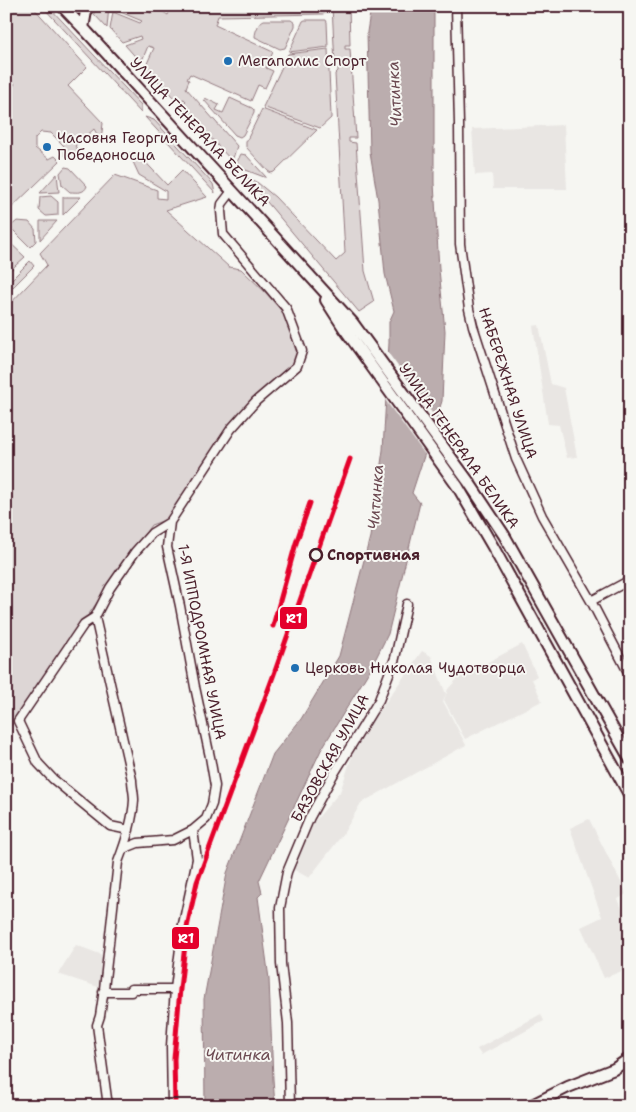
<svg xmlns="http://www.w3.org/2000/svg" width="636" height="1112" viewBox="0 0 636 1112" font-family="'Shantell Sans',sans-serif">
	<rect width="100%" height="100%" fill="#f6f6f2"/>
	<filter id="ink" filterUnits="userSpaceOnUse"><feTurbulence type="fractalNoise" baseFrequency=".02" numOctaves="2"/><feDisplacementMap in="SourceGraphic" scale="10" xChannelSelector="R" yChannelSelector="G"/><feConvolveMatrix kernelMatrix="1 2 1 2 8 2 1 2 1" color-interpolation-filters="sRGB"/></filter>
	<g filter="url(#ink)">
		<path fill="#e9e6e3" d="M564 125 567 189H493L492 174 475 175 472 129Z
			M539 325 551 384 564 388 577 457 567 458 559 425 548 424 533 326Z
			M522 644 537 676 532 679 542 701 465 739 444 700 448 689 458 678Z
			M422 651 431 656 446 694 443 701 466 745 361 803 343 834 309 878 291 868 314 822 340 792 356 744Z
			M589 819 627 894 618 899 625 916 622 971 604 978 581 927 602 917 570 828Z
			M76 945 105 956 101 988 58 974Z
			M541 1014 544 1021 481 1055 477 1049Z"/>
		<path fill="#ddd6d5" stroke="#947a80" d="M6 6H32L87 67 68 86 103 123 101 141 94 129 75 146 78 150 70 157 64 155V146L51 133 41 132 35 138V148L49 159 55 156 60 161 6 213V94L15 84 6 75Z
			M42 6H48L141 105V113Z
			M96 6H109L107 28 94 14V12Z
			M113 6H147L150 13 153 12 151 6H166L163 12 168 15 172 6H326L327 12 323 14 218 16 215 25 273 52 266 68 273 71 265 88 258 85 251 101 190 74 187 79 189 80 186 88 237 146 232 161 182 107V104L186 101 184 99 177 101 145 68 154 48 148 46 141 63 125 45 141 39 140 36 122 42 110 29 113 12 140 23 142 21 113 9Z
			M332 6H349L350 45H345V49H350L356 138H349V142L356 143 365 271 374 302 359 312 246 177 258 183 275 197 336 261 345 253 335 74 338 71V68L335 65Z
			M264 20H291L295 23V26L285 48 280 49 255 37C255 31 259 22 264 20Z
			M305 20H326L327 22 328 47 289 52 303 21Z
			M328 49 331 116V118L320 128 263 107 288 54Z
			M205 98 219 105 216 110 223 113 230 98 252 108 254 110V113L243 135 240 137 235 135 204 100Z
			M262 109 317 130 274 172 271 173 268 171 246 147V142Z
			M145 117 154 120 213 184 215 193Z
			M136 152 167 185 182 170 207 197 166 210 229 267 241 269 266 293 285 315 297 354 295 364 247 404 222 437 168 519 151 525 6 733V308L47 265 40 253 115 175 157 190V198L166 199V191L139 175 129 153Z
			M241 154 246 155 266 177H264L238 167 237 162Z
			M65 167 70 168 87 186C84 194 77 192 70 192L62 185 60 173Z
			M57 174 59 192 40 193Z
			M51 196 58 202V215L46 216 39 210 40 197Z
			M63 197H81L63 215Z
			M17 221 29 222 35 229 36 241 30 247 10 227Z
			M40 221H57L40 240Z
			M6 239 25 257 6 274Z
			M30 261 34 266 13 287 8 283Z"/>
		<path fill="#bbadae" stroke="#8e747a" d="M434 6V183L439 269 445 331 442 401 412 493 420 503 388 634 371 668 321 750 259 881 262 893 258 897 269 979 273 1079 275 1106H205L204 999 227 873 273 754 301 719 339 656 370 537 377 492 383 450 389 343V322L394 311 385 274 378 200 370 152 367 32 371 7Z"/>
		<path fill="#f6f6f2" d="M386 350 438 421 426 456 383 397Z"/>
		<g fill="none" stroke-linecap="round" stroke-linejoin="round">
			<g stroke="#4a1f2b" stroke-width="11">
				<path id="minor" d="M456 6 459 124 460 244 469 309 473 326 516 459 542 516 591 601 630 676
					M591 601 630 580
					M95 617 132 780C132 786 134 793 134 800 133 819 125 844 118 862L104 989 100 1016 97 1025 108 1106
					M129 830 110 826 53 779 38 763 18 721 84 624 95 617 110 588 135 552 152 533 170 522
					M123 849 138 843 173 840 193 830
					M103 992H131V989H175
					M172 1106 171 1046 175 989 183 924 197 859 193 830 206 819 212 804 215 786 210 757 195 687 180 606 167 547 170 522 231 429 256 401 297 366 302 351 286 308 223 234 221 211 222 204 232 191
					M290 1106 288 1023 281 964 280 908 287 872 310 817 332 777 379 700 395 658 407 604"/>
			</g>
			<g stroke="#4a1f2b" stroke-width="14">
				<path id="secondary" d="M62 6 87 32 352 322 468 481 504 535 630 759
					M83 28 87 6
					M326 300 344 328 458 487 493 547 630 796
					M530 1106 568 1087 614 1069 630 1058"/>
			</g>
			<use href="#minor" stroke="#f6f6f2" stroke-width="8"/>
			<use href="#secondary" stroke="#f6f6f2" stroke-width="10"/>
			<g stroke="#f6f6f2" stroke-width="9">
				<path id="rail-1" d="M273 626 296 543 310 503
					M175 1106 174 1059 180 989 187 927 197 882 274 674 350 459"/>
			</g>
			<use href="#rail-1" stroke="#e4002b" stroke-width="5"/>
		</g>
	</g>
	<g fill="#1f6fb2" stroke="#f6f6f2" stroke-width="2">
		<circle cx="228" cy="61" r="5"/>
		<circle cx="47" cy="147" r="5"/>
		<circle cx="295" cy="668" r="5"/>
	</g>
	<circle fill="#f6f6f2" stroke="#4a1f2b" stroke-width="2.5" cx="316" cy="555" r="6"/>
	<g text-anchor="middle" stroke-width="4" stroke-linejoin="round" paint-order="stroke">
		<g font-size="15" fill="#4a1f2b" stroke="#f6f6f2" text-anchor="start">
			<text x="238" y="66">Мегаполис Спорт</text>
			<text x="57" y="143">Часовня Георгия<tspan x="57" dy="17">Победоносца</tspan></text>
			<text x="305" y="673">Церковь Николая Чудотворца</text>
		</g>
		<g font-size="15" fill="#4a1f2b" stroke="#f6f6f2">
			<text transform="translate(200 132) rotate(47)" y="5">УЛИЦА ГЕНЕРАЛА БЕЛИКА</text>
			<text transform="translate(508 383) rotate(72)" y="5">НАБЕРЕЖНАЯ УЛИЦА</text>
			<text transform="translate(459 446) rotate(55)" y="5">УЛИЦА ГЕНЕРАЛА БЕЛИКА</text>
			<text transform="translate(202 642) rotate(79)" y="5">1-Я ИППОДРОМНАЯ УЛИЦА</text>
			<text transform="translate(330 758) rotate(-61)" y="5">БАЗОВСКАЯ УЛИЦА</text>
		</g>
		<g font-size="15" font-weight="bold" fill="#4a1f2b" stroke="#f6f6f2" text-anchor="start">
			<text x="327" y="560">Спортивная</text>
		</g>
		<g font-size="16" font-style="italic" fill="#6c4a52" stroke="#f6f6f2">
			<text transform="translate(394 94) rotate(-93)" y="6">Читинка</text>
			<text transform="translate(375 497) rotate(-86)" y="6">Читинка</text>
			<text x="238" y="1060">Читинка</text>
		</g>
	</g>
	<g stroke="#f6f6f2" stroke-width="2">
		<rect x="279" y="606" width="29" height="24" rx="5" fill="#e4002b"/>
		<rect x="171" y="926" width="29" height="24" rx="5" fill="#e4002b"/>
	</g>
	<g font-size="14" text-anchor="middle" font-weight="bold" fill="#fff">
		<text x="294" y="623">R1</text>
		<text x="186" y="943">R1</text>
	</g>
	<rect width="636" height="1112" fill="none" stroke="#f6f6f2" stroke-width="25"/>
	<rect x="12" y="12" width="611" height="1087" fill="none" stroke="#4a1f2b" stroke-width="2" filter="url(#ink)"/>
</svg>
